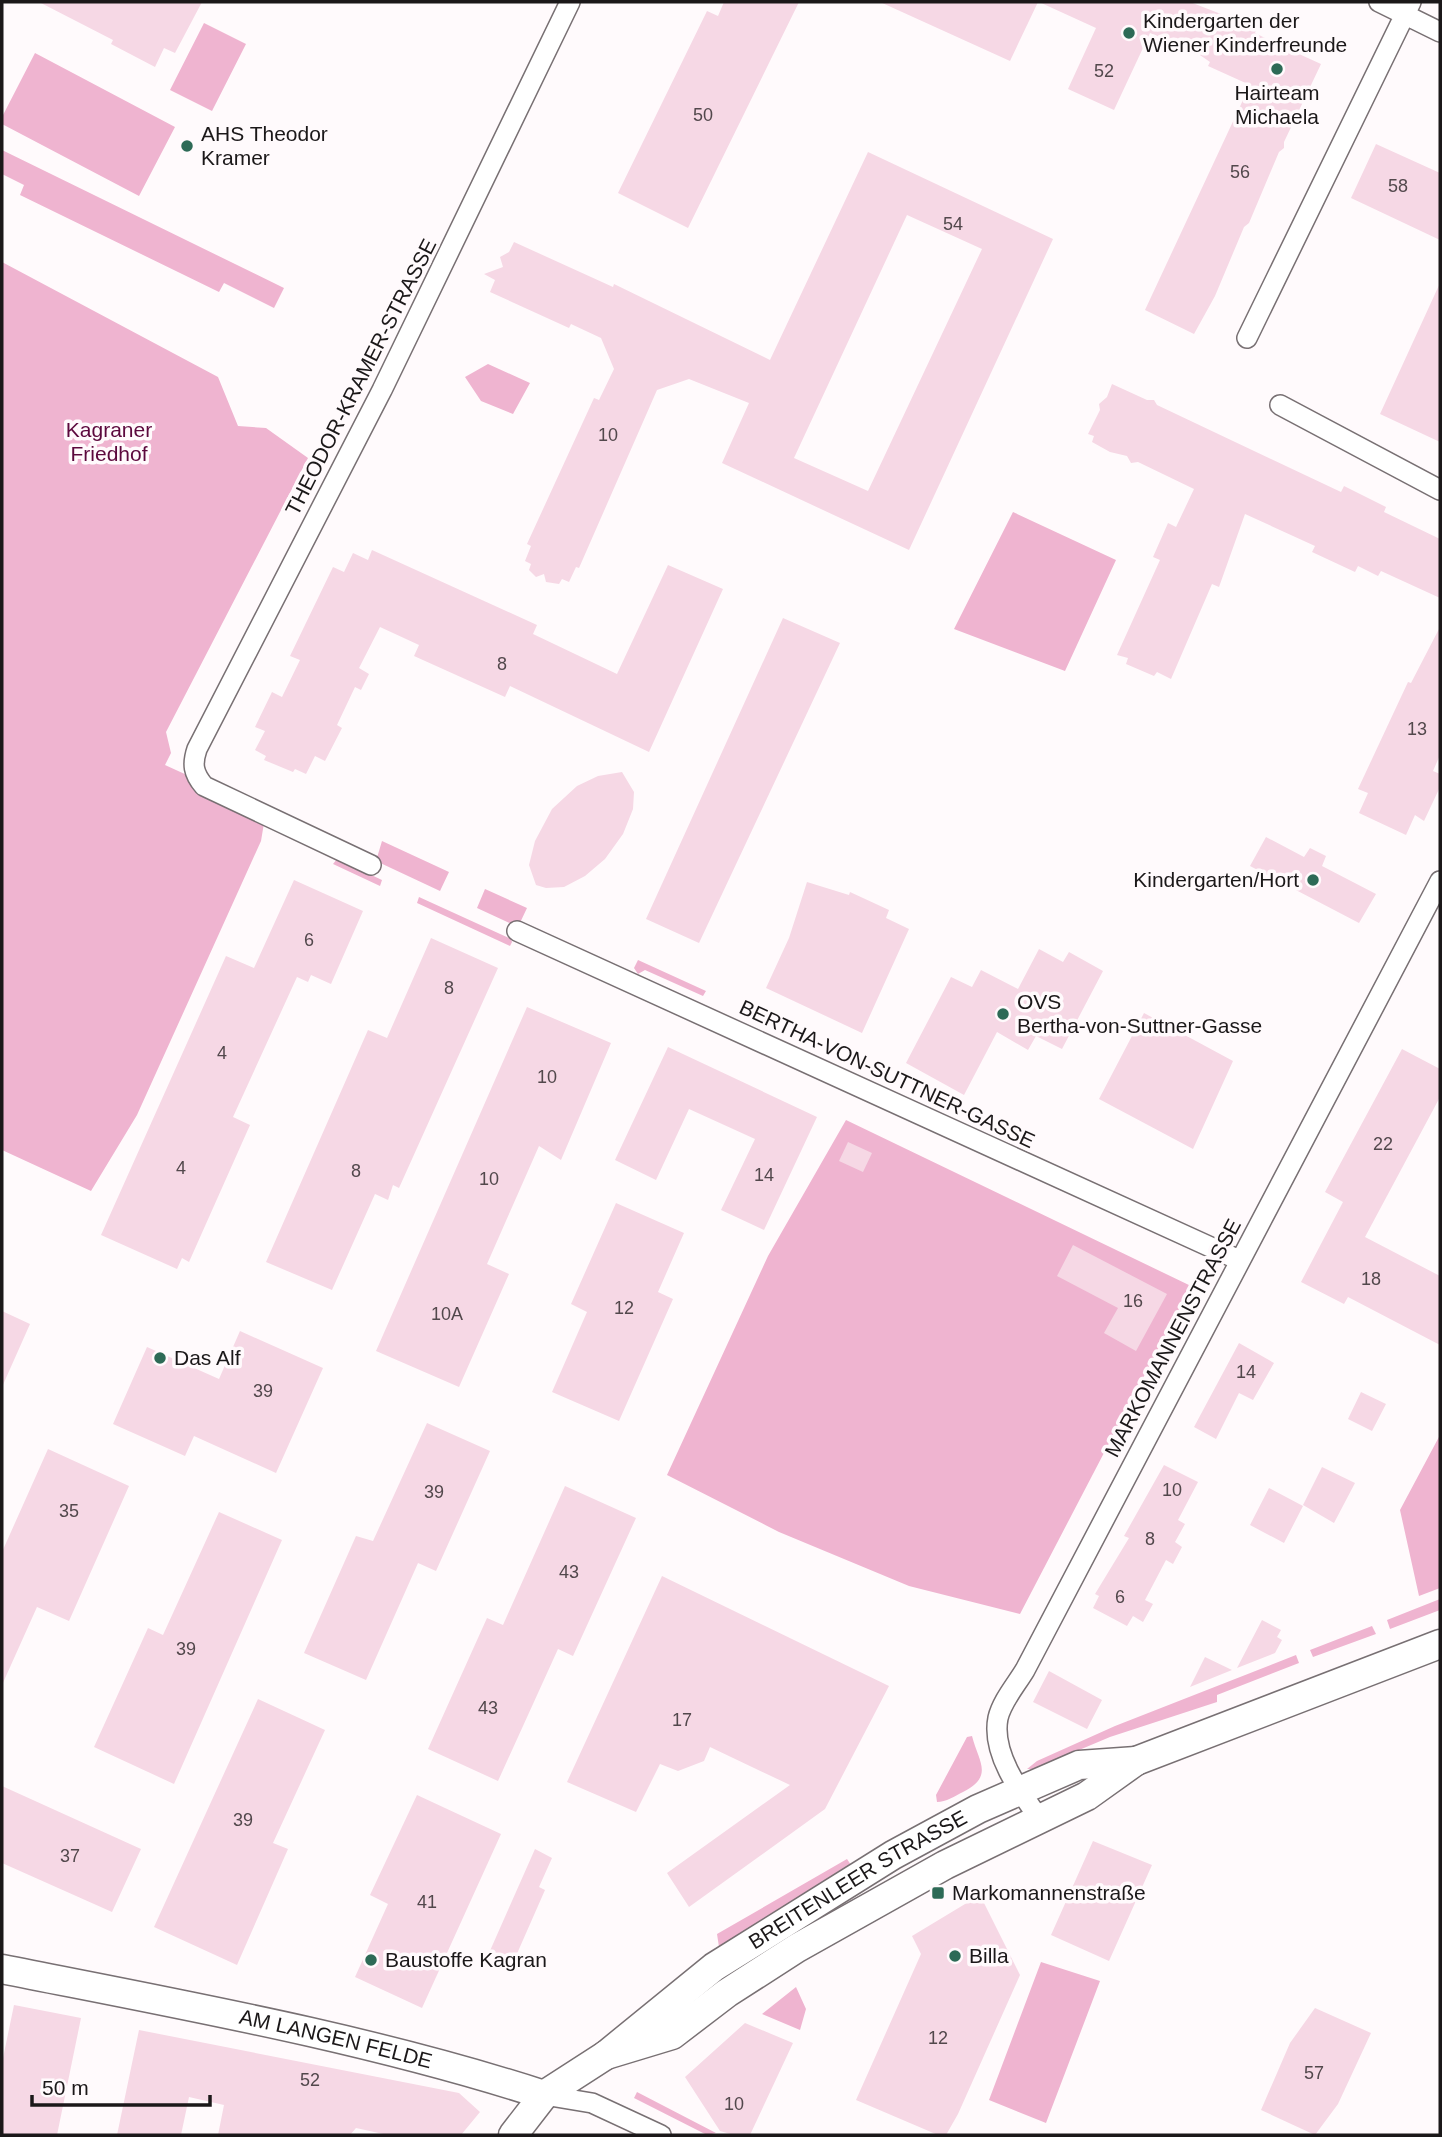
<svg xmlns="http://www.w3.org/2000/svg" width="1442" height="2137" viewBox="0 0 1442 2137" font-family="Arial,sans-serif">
	<rect width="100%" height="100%" fill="#fffafc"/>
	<path fill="#efb4d0" d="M204 23 246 44 212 111 170 90Z
		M35 53 175 127 139 196 2 124V117Z
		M2 150 284 288 274 308 224 283 219 292 20 195 24 185 2 174Z
		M2 262 218 377 238 426 266 428 308 458 166 732 171 753 165 765 266 811 261 841 137 1115 91 1191 2 1150Z
		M488 364 530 383 513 414 481 401 465 377Z
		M1013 512 1116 560 1065 671 954 629Z
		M382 841 449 872 440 891 376 861Z
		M337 859 382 880 380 886 333 864Z
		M485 889 527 908 518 927 477 908Z
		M419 897 511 939 512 942 510 946 417 903Z
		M638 960 706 991 703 996 645 970 638 974 634 968Z
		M846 1120 1191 1286 1020 1614 909 1586 779 1532 667 1475 768 1256Z
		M1440 1435V1588L1419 1596 1400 1510Z
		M1440 1599V1610L1390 1629 1387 1620Z
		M1372 1626 1376 1634 1313 1657 1310 1650Z
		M1296 1655 1299 1663 1217 1695V1702L1110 1737 1034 1769H1027L1037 1761 1115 1726Z
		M972 1736C979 1763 994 1776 963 1792 955 1796 946 1802 937 1802L936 1795 967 1737Z
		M847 1859 851 1865 719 1947 717 1934Z
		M1041 1962 1100 1981 1046 2123 989 2100Z
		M796 1987 806 2009 800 2030 762 2014Z
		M637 2092 716 2133 707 2135 634 2098Z"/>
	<path fill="#f6d8e5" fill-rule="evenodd" d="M39 2H202L175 53 164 48 155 67 111 44 113 40Z
		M724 2H799L688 228 618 193 707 11 718 16Z
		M880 2H1038L1010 61Z
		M1039 2H1190L1257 28 1255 33 1277 44 1284 43 1288 49 1321 64 1284 142V148L1279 152 1249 223 1244 227 1215 296 1194 334 1145 310 1250 85 1208 66 1210 62 1197 53 1150 33 1114 110 1068 89 1096 28Z
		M1376 144 1440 173V240L1351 198Z
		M868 152 1053 239 909 550 722 463 749 403 689 379 657 390 579 568 576 567 569 582 562 579 559 584 546 582 544 574 536 577 529 570 531 564 525 561 531 546 527 544 594 398 599 400 614 369 601 338 571 324 569 328 490 292 495 280 484 274 503 267 500 257 509 252 514 242 613 287 614 284 770 360ZM907 215 982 249 868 491 794 458Z
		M1440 283V442L1380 414Z
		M1112 384 1147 400H1154L1157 405 1341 492 1344 486 1386 507 1384 512 1440 539V598L1381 571 1378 576 1358 566 1355 572 1312 552 1315 546 1245 514 1219 587 1212 584 1171 679 1157 672 1154 676 1126 664 1128 658 1117 655 1160 560 1153 557 1168 523 1176 527 1194 489 1138 462 1131 463 1127 456 1110 452 1092 442 1094 436 1088 434 1100 410 1099 404 1107 397Z
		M372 550 537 625 533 634 617 674 668 565 723 589 649 752 510 686 505 697 414 656 419 645 380 627 359 668 369 674 361 690 355 687 337 725 342 728 325 761 315 756 306 774 295 769 293 772 264 760 266 756 255 750 265 731 255 727 272 692 282 697 300 660 290 656 333 567 344 572 353 553 368 560Z
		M783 618 840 643 699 943 646 919Z
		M1440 627V755L1433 771 1440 774V787L1424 821 1415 815 1406 835 1359 813 1368 793 1358 789 1408 682 1411 683Z
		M622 772 634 792 633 809 623 834 605 859 585 876 564 887 546 888 536 885 529 865 535 841 552 809 577 786 598 776Z
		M1266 837 1304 857 1310 848 1326 856 1322 866 1376 894 1359 923 1250 866Z
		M294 880 363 911 331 984 311 975 308 982 297 977 233 1117 250 1125 189 1262 182 1258 177 1269 101 1235 226 956 254 968Z
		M807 882 849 895 850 892 889 910 886 918 909 929 862 1033 766 988 789 938Z
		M431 938 498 968 399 1188 393 1185 388 1200 375 1194 332 1290 266 1262 368 1030 387 1038Z
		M1039 949 1063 962 1069 952 1103 971 1062 1049 1036 1036 1028 1050 997 1032 964 1095 906 1063 951 977 972 987 981 970 1018 989Z
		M527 1007 611 1043 561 1160 539 1146 487 1264 509 1274 459 1387 376 1351Z
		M1144 1013 1233 1061 1193 1149 1099 1099Z
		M668 1047 817 1117 764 1230 721 1210 755 1139 689 1109 656 1180 615 1160Z
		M1402 1049 1440 1069V1097L1365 1237 1440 1276V1345L1348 1297 1344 1304 1301 1282 1343 1202 1325 1192Z
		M848 1142 872 1153 863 1172 839 1161Z
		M616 1203 684 1233 658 1292 673 1299 619 1421 552 1392 587 1312 571 1304Z
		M1073 1245 1167 1294 1136 1351 1104 1333 1118 1308 1057 1276Z
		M2 1311 30 1324 2 1387Z
		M240 1331 323 1368 276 1473 194 1436 185 1456 113 1424 147 1347 219 1379Z
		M1239 1343 1274 1363 1253 1400 1239 1393 1216 1439 1194 1427Z
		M1361 1392 1386 1404 1372 1431 1348 1419Z
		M427 1423 490 1451 436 1571 418 1563 366 1680 304 1653 356 1536 373 1541Z
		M48 1449 129 1486 69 1621 37 1607 2 1685V1552Z
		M1164 1465 1198 1482 1178 1520 1185 1524 1175 1542 1182 1547 1173 1564 1166 1560 1145 1600 1153 1604 1143 1622 1133 1616 1127 1626 1093 1608 1099 1596 1095 1594 1129 1538 1124 1536Z
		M1322 1467 1355 1483 1334 1523 1303 1505Z
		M565 1486 636 1518 573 1656 558 1649 498 1781 428 1749 487 1618 503 1625Z
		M1269 1488 1303 1506 1284 1543 1250 1525Z
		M219 1512 282 1540 174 1784 94 1747 148 1628 163 1635Z
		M662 1576 889 1686 825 1809 689 1907 667 1873 790 1785 710 1747 704 1761 678 1771 660 1764 636 1812 567 1782Z
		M1262 1620 1281 1630 1277 1637 1282 1640 1275 1653 1237 1668Z
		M1205 1657 1232 1670 1190 1687Z
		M1049 1671 1102 1700 1087 1729 1033 1702Z
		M258 1699 325 1730 273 1843 288 1849 237 1965 154 1927Z
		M2 1786 141 1849 112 1912 2 1863Z
		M417 1795 501 1834 422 2008 355 1977 388 1904 370 1895Z
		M1093 1841 1152 1865 1109 1961 1051 1935Z
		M535 1849 552 1858 539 1887 545 1890 512 1965 489 1953Z
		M980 1895 1020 1975 958 2114 946 2135H938L856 2100 921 1954 912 1936Z
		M14 2005 81 2018 57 2135H2V2063Z
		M1315 2008 1371 2033 1338 2104 1315 2135 1261 2110 1290 2043Z
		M745 2023 793 2043 750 2135H734L720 2131 685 2077Z
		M139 2030 459 2093 480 2112 461 2135H388L356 2128 350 2135H218L224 2105 189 2097 181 2135H117Z"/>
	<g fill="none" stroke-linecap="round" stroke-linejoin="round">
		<g stroke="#787073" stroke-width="22">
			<path id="street" d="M1379 2 1440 32
				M1247 338 1411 2
				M1280 405 1440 490
				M371 865 204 786C193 773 192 764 197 749L382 390 570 2
				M517 931 1239 1260
				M1039 1818C1020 1792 991 1753 998 1718 1002 1701 1016 1685 1025 1670L1440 881
				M544 2095 592 2103 661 2135"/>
		</g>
		<g stroke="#787073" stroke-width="31">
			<g id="secondary">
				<path id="s1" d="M2 1969C183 2005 368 2038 544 2095"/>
				<path d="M606 2055 672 2035 727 1993 797 1948 945 1865 1087 1796 1136 1761 1440 1644"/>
				<path id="s2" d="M513 2135 544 2095 606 2055 714 1967 893 1855 978 1809 1079 1765 1136 1761"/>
			</g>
		</g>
		<use href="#street" stroke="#fff" stroke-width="19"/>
		<use href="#secondary" stroke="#fff" stroke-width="28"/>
	</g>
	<g fill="#2d6a56" stroke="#fffafc" stroke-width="2.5">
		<circle cx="1129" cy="33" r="7"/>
		<circle cx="1277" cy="69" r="7"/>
		<circle cx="187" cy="146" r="7"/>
		<circle cx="1313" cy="880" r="7"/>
		<circle cx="1003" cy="1014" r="7"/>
		<circle cx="160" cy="1358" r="7"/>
		<rect x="931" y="1886" width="14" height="14" rx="3.5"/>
		<circle cx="955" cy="1956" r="7"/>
		<circle cx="371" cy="1960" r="7"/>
	</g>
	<g text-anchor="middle" stroke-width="7" stroke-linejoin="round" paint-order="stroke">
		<g font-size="18" fill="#52484c">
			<text x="1104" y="77">52</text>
			<text x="703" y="121">50</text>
			<text x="1240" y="178">56</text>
			<text x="1398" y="192">58</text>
			<text x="953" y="230">54</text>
			<text x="608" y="441">10</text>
			<text x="502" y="670">8</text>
			<text x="1417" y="735">13</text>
			<text x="309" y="946">6</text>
			<text x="449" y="994">8</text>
			<text x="222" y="1059">4</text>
			<text x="547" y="1083">10</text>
			<text x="1383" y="1150">22</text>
			<text x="181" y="1174">4</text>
			<text x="356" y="1177">8</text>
			<text x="764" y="1181">14</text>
			<text x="489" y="1185">10</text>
			<text x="1371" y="1285">18</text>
			<text x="1133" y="1307">16</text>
			<text x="624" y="1314">12</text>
			<text x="447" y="1320">10A</text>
			<text x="1246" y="1378">14</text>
			<text x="263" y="1397">39</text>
			<text x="1172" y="1496">10</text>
			<text x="434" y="1498">39</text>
			<text x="69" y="1517">35</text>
			<text x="1150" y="1545">8</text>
			<text x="569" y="1578">43</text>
			<text x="1120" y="1603">6</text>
			<text x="186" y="1655">39</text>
			<text x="488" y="1714">43</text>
			<text x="682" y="1726">17</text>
			<text x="243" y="1826">39</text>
			<text x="70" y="1862">37</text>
			<text x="427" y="1908">41</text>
			<text x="938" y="2044">12</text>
			<text x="1314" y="2079">57</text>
			<text x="310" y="2086">52</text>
			<text x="734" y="2110">10</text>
		</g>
		<g font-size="21" fill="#1b1819" stroke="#fffafc" text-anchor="start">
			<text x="1143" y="28">Kindergarten der<tspan x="1143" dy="24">Wiener Kinderfreunde</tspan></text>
			<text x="1277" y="100" text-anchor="middle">Hairteam<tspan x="1277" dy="24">Michaela</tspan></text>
			<text x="201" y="141">AHS Theodor<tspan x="201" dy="24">Kramer</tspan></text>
			<text x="1299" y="887" text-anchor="end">Kindergarten/Hort</text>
			<text x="1017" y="1009">OVS<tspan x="1017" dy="24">Bertha-von-Suttner-Gasse</tspan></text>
			<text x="174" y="1365">Das Alf</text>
			<text x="952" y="1900">Markomannenstraße</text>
			<text x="969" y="1963">Billa</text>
			<text x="385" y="1967">Baustoffe Kagran</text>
		</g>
		<g font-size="21" fill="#1b1819" stroke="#fffafc">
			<text transform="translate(361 377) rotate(-63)" y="7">THEODOR-KRAMER-STRASSE</text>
			<text transform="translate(887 1074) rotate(25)" y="7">BERTHA-VON-SUTTNER-GASSE</text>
			<text transform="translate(1173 1338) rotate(-62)" y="7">MARKOMANNENSTRASSE</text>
			<text dy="7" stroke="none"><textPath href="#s2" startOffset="432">BREITENLEER STRASSE</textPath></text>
			<text dy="7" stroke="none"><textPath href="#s1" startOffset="341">AM LANGEN FELDE</textPath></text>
		</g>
		<g font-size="21" fill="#5c083d" stroke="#fffafc">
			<text x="109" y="437">Kagraner<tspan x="109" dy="24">Friedhof</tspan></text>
		</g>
	</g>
	<rect width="1442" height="2137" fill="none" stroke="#1b1819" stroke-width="7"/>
	<path d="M32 2095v10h178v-10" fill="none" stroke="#1b1819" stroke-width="3.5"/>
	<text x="42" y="2095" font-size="21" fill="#1b1819" stroke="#fffafc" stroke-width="5" paint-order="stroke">50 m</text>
</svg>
